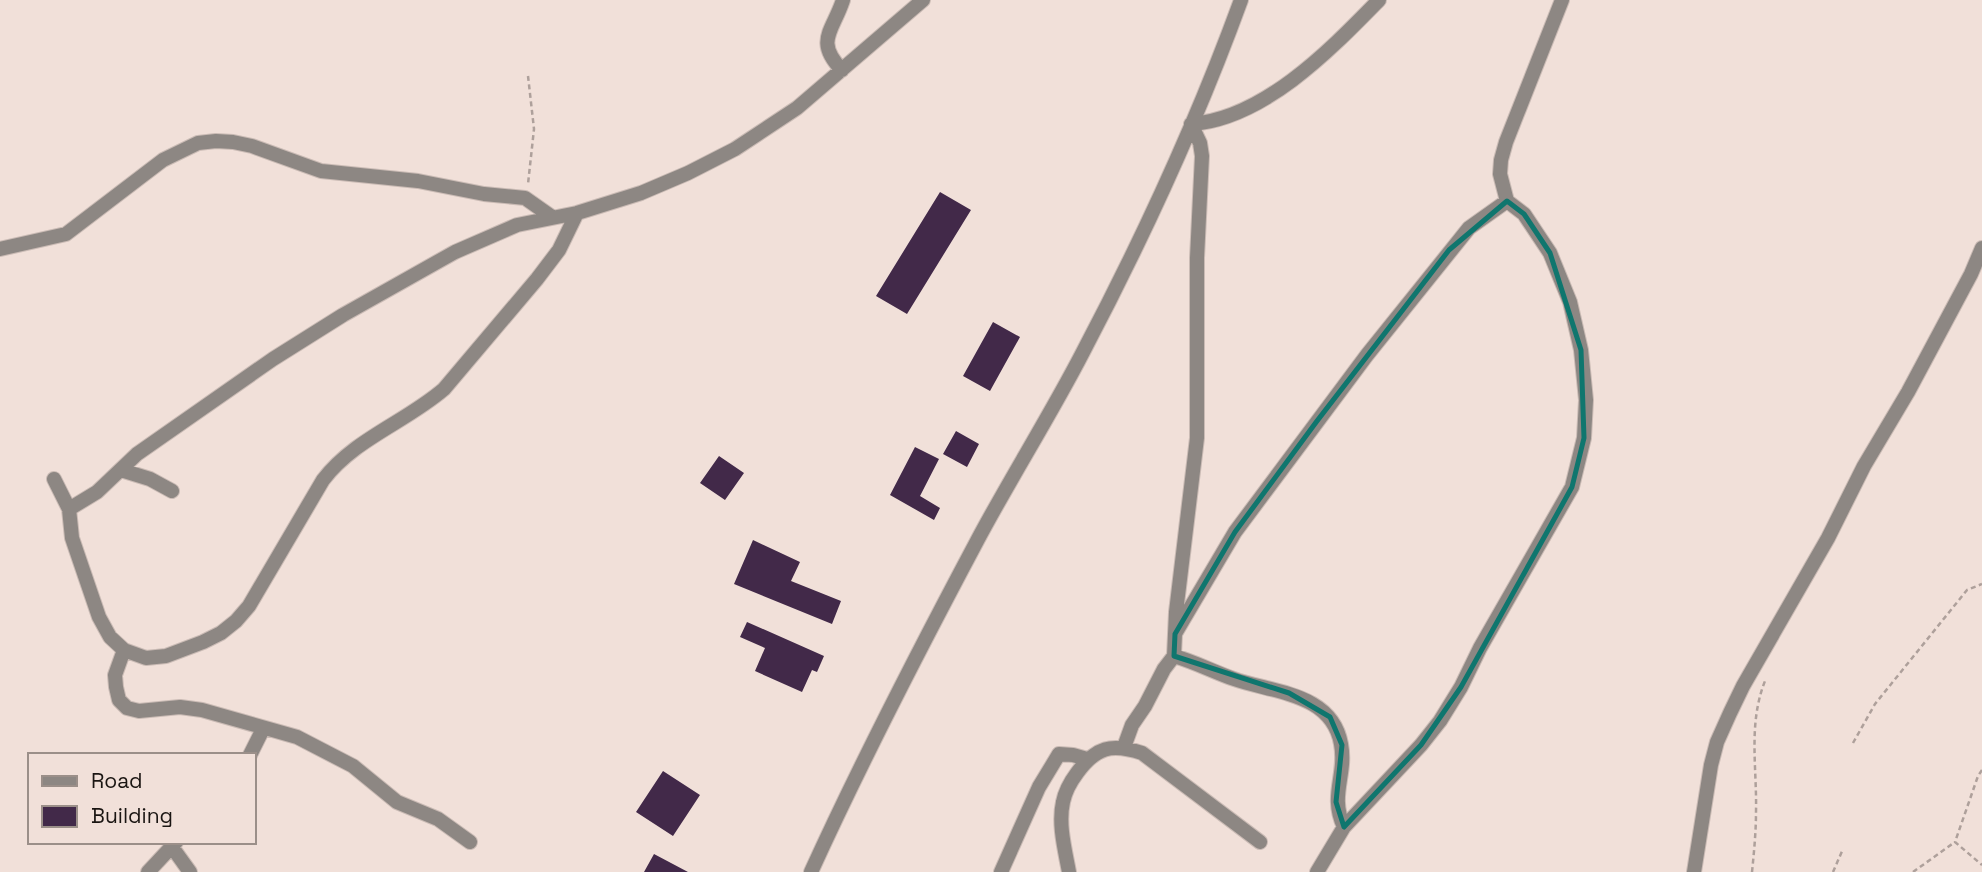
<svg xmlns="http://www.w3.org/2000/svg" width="1982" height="872" viewBox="0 0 1982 872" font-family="'Space Grotesk',sans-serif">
	<rect width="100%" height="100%" fill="#f1e0d9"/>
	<path fill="#422949" d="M940 192 971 210 907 314 876 296Z
		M993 322 1020 337 990 391 963 376Z
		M956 431 979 444 967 467 943 454Z
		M915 447 939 459 920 496 940 508 934 520 890 495Z
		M719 456 744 473 725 500 700 483Z
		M753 540 800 562 791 581 841 601 832 624 734 584Z
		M747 622 824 656 817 672 812 670 802 692 755 671 765 648 740 637Z
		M663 771 700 795 673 836 636 812Z
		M654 854 688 872H644Z"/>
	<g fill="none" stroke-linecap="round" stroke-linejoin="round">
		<g stroke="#cabbb5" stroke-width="16">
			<path id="street" d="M842 70C814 41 833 31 843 0
				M1191 124C1264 119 1331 49 1379 0
				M0 249 66 234 163 160 198 143 216 141 233 142 252 146 321 171 418 181 484 194 525 198 552 217
				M121 470 150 479 172 491
				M54 479 69 509 72 538 99 617 110 637 124 650 146 658 166 656 203 642 221 633 236 621 249 606 323 480C354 439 406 422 444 389L537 279 559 250 577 213
				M69 509 97 492 137 454 273 359 343 315 455 252 517 225 577 213 641 193 688 173 735 149 797 108 923 0
				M1176 632 1235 532 1367 355 1469 228 1507 201
				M124 650 115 675 116 687 119 700 127 708 139 711 180 707 202 710 297 737 353 766 397 802 438 819 470 842
				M1174 656C1195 662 1214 672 1234 679 1274 693 1332 693 1341 744 1347 775 1329 795 1344 827
				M1124 747 1132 725 1145 706 1164 669 1174 656 1176 612 1197 438V258L1202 156 1200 143 1191 124
				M250 755 263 729
				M172 847 190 872
				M148 872 176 842
				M811 872C862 760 919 650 977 541 1011 477 1050 416 1083 352 1143 238 1197 121 1241 0
				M1001 872 1039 787 1059 754 1073 755 1087 759
				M1069 872C1065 850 1058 824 1063 802 1065 792 1071 781 1077 773 1096 747 1111 743 1142 753L1260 842
				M1317 872 1344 827 1421 745 1440 721 1461 687 1480 648 1572 487 1584 438 1586 400 1581 350 1570 302 1550 253 1524 214 1507 201 1500 174 1501 160 1506 142 1562 0
				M1694 872 1711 765 1717 742 1730 713 1743 686 1828 538 1864 466 1908 392 1971 274 1982 248"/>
		</g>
		<path stroke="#aea09b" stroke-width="2.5" stroke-dasharray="5 3.5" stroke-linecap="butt" d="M528 76 534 129 528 184
			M1853 743 1875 704 1967 590 1982 584
			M1982 770 1978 776 1955 842 1982 865
			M1752 872C1754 852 1756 832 1756 812 1757 767 1748 724 1765 681
			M1833 872 1843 849
			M1913 872 1955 842"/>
		<use href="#street" stroke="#8d8783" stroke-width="14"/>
	</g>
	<path fill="none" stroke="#0f766e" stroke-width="5" stroke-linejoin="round" d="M1507 201 1524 214 1550 253 1581 350 1584 438 1572 487 1461 687 1421 745 1344 827 1336 802 1342 745 1330 717 1289 693 1174 656 1175 634 1235 532 1317 421 1449 250Z"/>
	<rect x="28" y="753" width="228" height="91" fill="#f1e0d9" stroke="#9b8f89" stroke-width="2"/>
	<rect x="42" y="776" width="35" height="10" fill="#8d8783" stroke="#9b8f89" stroke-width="2"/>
	<text x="91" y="788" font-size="21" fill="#1a1512">Road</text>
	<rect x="42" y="806" width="35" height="21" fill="#422949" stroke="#9b8f89" stroke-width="2"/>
	<text x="91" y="823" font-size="21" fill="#1a1512">Building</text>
</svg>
